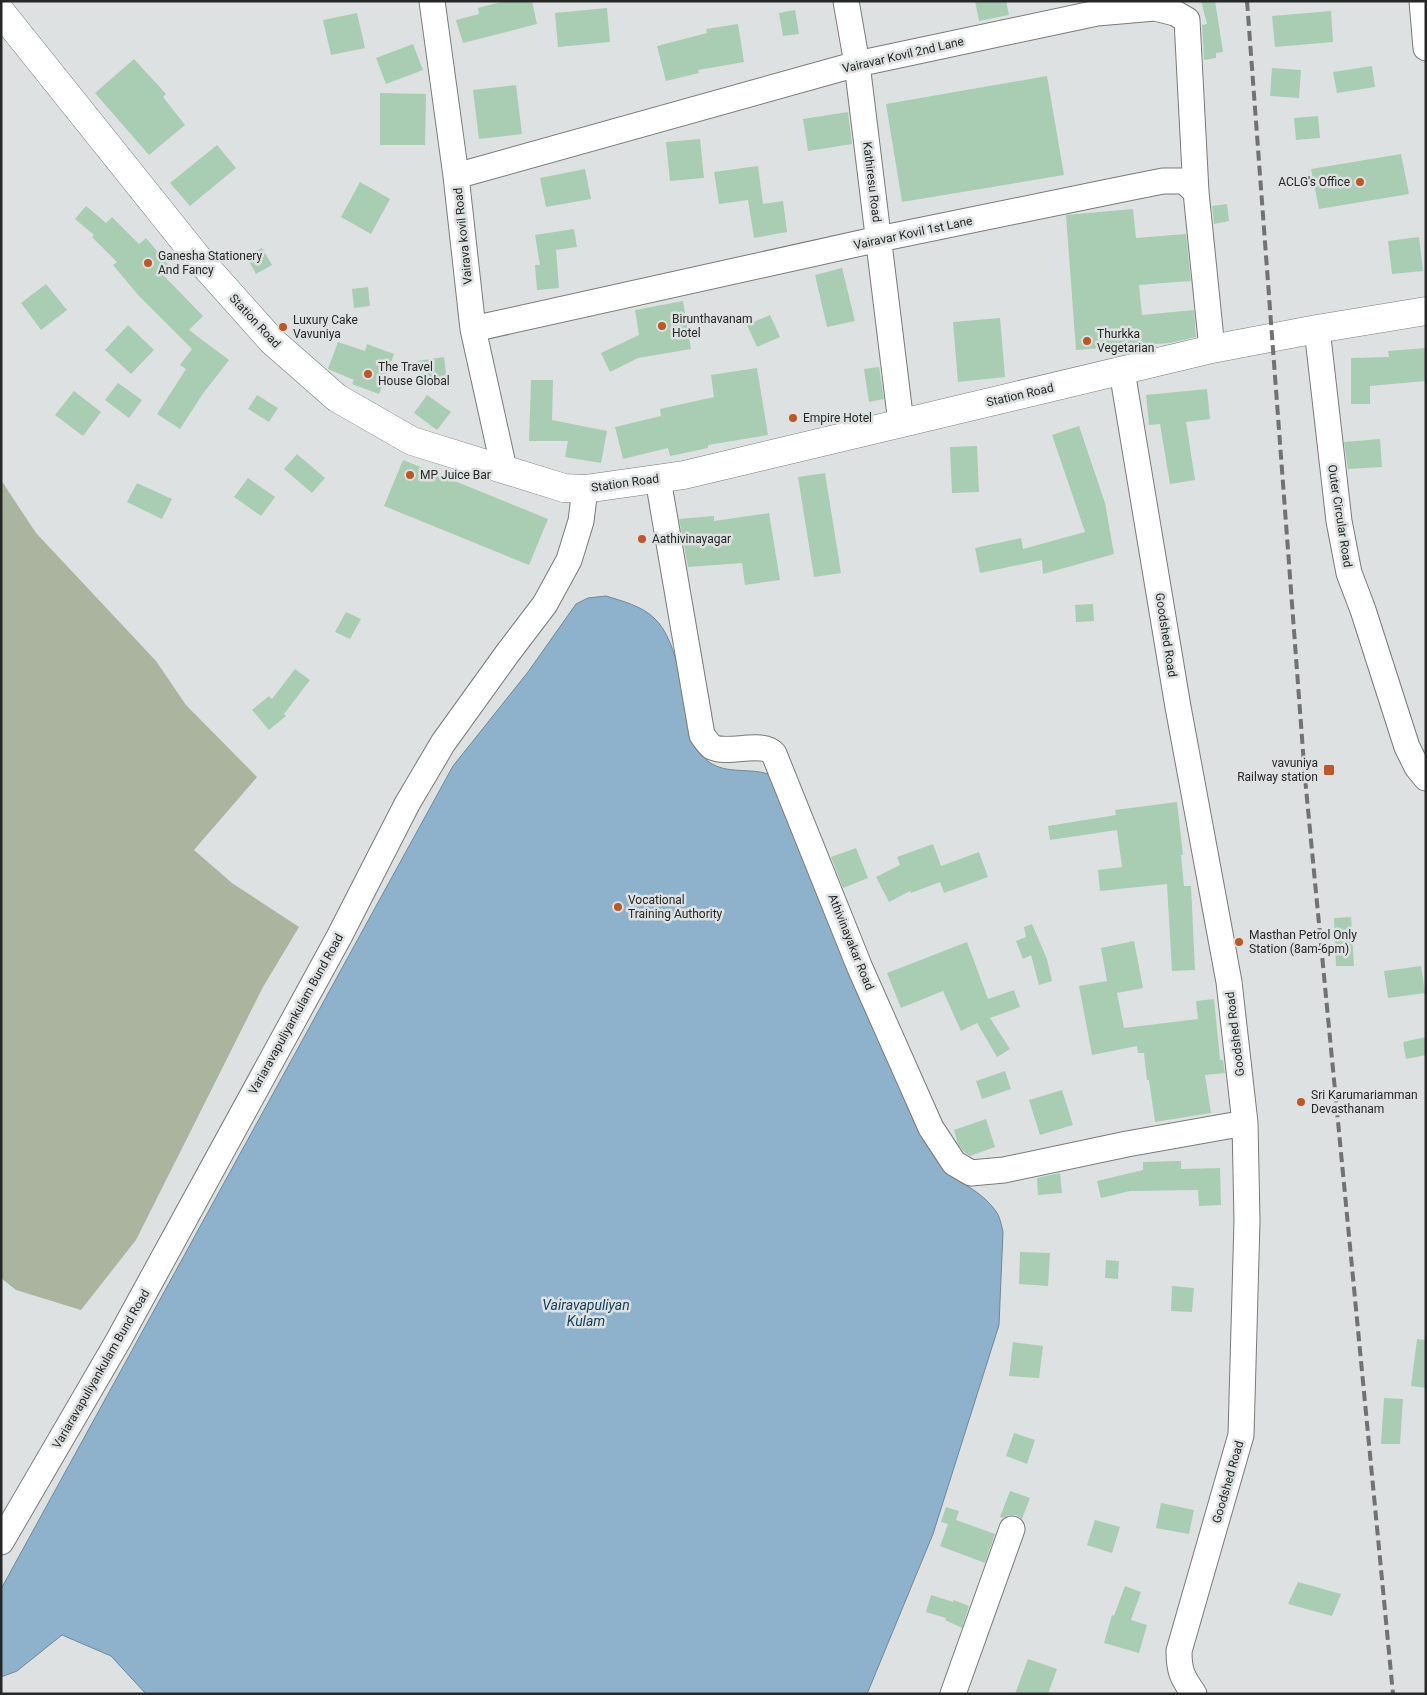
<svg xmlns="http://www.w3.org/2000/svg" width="1427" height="1695" viewBox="0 0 1427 1695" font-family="Roboto,sans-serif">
	<rect width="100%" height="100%" fill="#dee1e1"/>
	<path fill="#aab49e" d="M1 480 36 533 156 661 186 705 257 777 194 850 232 883 299 927 263 987 136 1240 81 1310 16 1290 1 1278Z"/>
	<path fill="#8eb2cb" stroke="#6f889a" d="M606 596C622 601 642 606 654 618 681 643 681 702 694 736 697 745 701 756 709 762 727 775 751 767 771 775L947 1173C962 1183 984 1194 995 1210 1000 1216 1001 1224 1003 1232L999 1325 933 1534 867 1694H146L111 1656 62 1635 17 1671 1 1677V1589L453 766 528 672 576 604 588 598Z"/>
	<path fill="#a8cdb3" d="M505 1H532L537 24 463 43 456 20 479 14 478 8Z
		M975 1H1006L1009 15 979 21Z
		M1201 1H1215L1223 52 1216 53V58L1204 60 1202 25 1207 24Z
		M607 8 610 42 558 47 555 13Z
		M795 10 799 34 783 36 779 13Z
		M1331 11 1333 42 1275 47 1272 16Z
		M357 13 365 48 331 55 323 20Z
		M738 24 744 62 698 70 699 73 666 81 657 46 707 33 706 29Z
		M413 44 423 70 386 84 376 58Z
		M134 59 166 94 163 97 185 125 149 155 95 93Z
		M1372 66 1375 87 1337 93 1333 72Z
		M1272 68 1301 70 1299 98 1270 96Z
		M1047 76 1064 175 902 202 886 104Z
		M516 85 522 134 479 139 473 90Z
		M380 93 426 94 425 145H380Z
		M848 112 852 144 808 151 803 119Z
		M1318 116 1320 138 1296 140 1294 118Z
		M700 139 704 178 670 181 666 142Z
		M217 145 236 168 190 206 170 183Z
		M1401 154 1409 194 1319 209 1311 169Z
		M758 166 763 204 783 201 787 232 754 238 748 200 719 204 714 172Z
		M585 169 591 199 546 207 540 178Z
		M360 182 390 199 371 234 341 217Z
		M1227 204 1229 221 1214 224 1212 206Z
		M86 206 106 223 112 217 139 244 146 238 172 269 164 276 203 316 189 330 229 360 202 395 180 429 157 414 186 369 180 365 192 349 139 296 113 265 117 262 92 237 94 235 75 219Z
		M1133 209 1136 238 1186 234 1191 281 1139 285 1142 315 1194 310 1196 337 1170 343 1076 350 1066 215Z
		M574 229 577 247 556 250 559 288 537 290 535 265H540L535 235Z
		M1419 237 1423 271 1392 274 1388 241Z
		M262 248 272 265 256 274 246 256Z
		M842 268 855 321 827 327 815 275Z
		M46 284 67 310 41 330 21 303Z
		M368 287 370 306 354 308 352 289Z
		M683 301 691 349 638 358 610 372 601 353 639 335 635 310Z
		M770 315 780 337 757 347 747 325Z
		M1000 318 1005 377 958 382 953 322Z
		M128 325 154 350 131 374 105 350Z
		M338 342 365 351 367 344 394 354 379 394 352 384 354 380 328 369Z
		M1426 348V381L1370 386V404H1351V358L1389 357 1388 351Z
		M444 357 447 381 421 385 417 361Z
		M879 367 884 399 869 402 864 369Z
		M757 368 768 435 708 445V448L670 456 668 448 623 459 615 427 661 416 660 409 714 397 711 375Z
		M531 380H553L552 420 607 431 601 463 565 457 568 441H529Z
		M118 383 142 400 129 418 105 400Z
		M1207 389 1210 419 1186 422 1195 480 1170 484 1160 424 1149 425 1146 395Z
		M74 391 101 412 83 436 55 415Z
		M257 395 278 408 269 422 248 409Z
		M427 395 451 412 437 430 414 413Z
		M1079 426 1105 503 1114 554 1043 574 1042 560 980 573 975 548 1021 538 1023 549 1085 532 1052 435Z
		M1380 439 1382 467 1348 469 1344 442Z
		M977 446 979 492 952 493 950 447Z
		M297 454 325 478 312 493 284 469Z
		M403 460 548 519 529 565 384 506Z
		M825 473 841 573 814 577 798 477Z
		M248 478 275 497 261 516 234 497Z
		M137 483 172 499 162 519 127 502Z
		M769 513 780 580 745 585 742 563 688 567 679 519 714 516V521Z
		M1093 604 1094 621 1076 622 1075 605Z
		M346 612 361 619 350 639 335 632Z
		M295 669 310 680 284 714 286 716 269 730 252 710 269 696 272 699Z
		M1177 802 1183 855H1181L1184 886H1191L1195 970 1172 971 1167 884 1100 891 1098 870 1122 867 1117 830 1050 840 1048 826 1116 815 1115 810Z
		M933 844 941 866 979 852 988 877 944 893 940 882 911 893 910 891 889 902 876 877 900 865 897 857Z
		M856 848 868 878 843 888 831 857Z
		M1351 917 1354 966H1336L1334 918Z
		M1032 924 1047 959 1052 981 1039 985 1031 955 1023 959 1016 941 1026 937 1024 927Z
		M1134 941 1143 988 1117 993 1124 1028 1198 1019 1196 1001 1214 999 1220 1060H1223L1225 1073 1205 1075 1211 1113 1155 1122 1149 1080H1147L1144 1053H1138L1137 1046 1092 1055 1079 986 1107 981 1101 948Z
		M967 942 988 999 1014 990 1020 1007 990 1018 1010 1049 997 1057 977 1023 961 1031 943 991 901 1008 887 973Z
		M1421 966 1425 993 1388 998 1384 971Z
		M1426 1037V1055L1406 1059 1403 1042Z
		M1005 1071 1011 1089 982 1099 976 1081Z
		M1062 1090 1073 1125 1040 1135 1029 1100Z
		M986 1119 995 1147 970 1156 964 1152 958 1144 954 1130Z
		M1181 1161V1169L1220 1168 1221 1205 1199 1206 1198 1190 1130 1191 1101 1198 1097 1181 1143 1170V1162Z
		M1060 1173 1062 1193 1038 1195 1037 1178Z
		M1020 1252 1050 1253 1048 1286 1019 1284Z
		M1106 1260 1119 1261 1118 1279 1105 1278Z
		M1172 1286 1194 1288 1192 1312 1171 1311Z
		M1417 1339 1426 1340V1388L1411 1386Z
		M1013 1342 1043 1346 1039 1378 1009 1376Z
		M1384 1398 1403 1399 1400 1444H1381Z
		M1014 1433 1035 1440 1027 1464 1006 1456Z
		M1010 1491 1030 1498 1022 1519 1016 1515H1009L1003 1518 1000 1517Z
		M1161 1503 1194 1510 1189 1534 1156 1528Z
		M946 1507 959 1511 956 1520 995 1534 985 1563 940 1546 948 1524 941 1522Z
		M1095 1520 1120 1527 1112 1553 1087 1545Z
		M1298 1582 1341 1594 1332 1616 1288 1604Z
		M1125 1586 1141 1592 1131 1620 1147 1625 1139 1653 1104 1643 1112 1615 1114 1616Z
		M931 1595 953 1602 954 1600 969 1606 962 1628 945 1620 946 1618 926 1612Z
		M1028 1659 1057 1669 1048 1694H1015Z"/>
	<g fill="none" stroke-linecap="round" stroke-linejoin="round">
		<g stroke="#787b7a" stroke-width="27">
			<path id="minor" d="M432 1 456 176 473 329 504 469
				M846 1 857 64 901 423
				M1422 1 1426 48
				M456 176 857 64 1097 13 1155 8 1175 13 1187 20 1196 192
				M473 329 879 239 1118 190 1163 181H1184L1196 192 1212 349
				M1317 329 1339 521 1349 573 1363 610 1407 747 1417 767 1426 778
				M1122 371 1178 707 1229 982 1245 1123 1247 1221 1241 1435 1179 1651C1179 1671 1182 1677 1194 1694
				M658 479 702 735C705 739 708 744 712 747 729 755 762 740 774 754L860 968 931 1128 954 1163 971 1173 1004 1170 1127 1144 1245 1123
				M1 1542 118 1341 339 937 407 804 443 743 507 654 545 604 569 560 581 521 585 489
				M953 1694 1012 1529"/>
		</g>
		<g stroke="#787b7a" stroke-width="29">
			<path id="major" d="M1 12 197 257 272 341 337 398 412 441 564 488 585 489 684 475 1212 349 1317 329 1426 311"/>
		</g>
		<use href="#minor" stroke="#fff" stroke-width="25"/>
		<use href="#major" stroke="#fff" stroke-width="28"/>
		<path stroke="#717373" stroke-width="4" stroke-dasharray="10 5" stroke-linecap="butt" d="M1247 1 1305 778 1393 1694"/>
	</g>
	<g fill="#bd5727" stroke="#dee1e1" stroke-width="2">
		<circle cx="1360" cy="182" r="5"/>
		<circle cx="148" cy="263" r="5"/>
		<circle cx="662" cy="326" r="5"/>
		<circle cx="283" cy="327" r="5"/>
		<circle cx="1087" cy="341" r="5"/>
		<circle cx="368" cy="374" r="5"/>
		<circle cx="793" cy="418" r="5"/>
		<circle cx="410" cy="475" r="5"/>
		<circle cx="642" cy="539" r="5"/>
		<rect x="1323" y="764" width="12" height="12" rx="2.5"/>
		<circle cx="618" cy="907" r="5"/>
		<circle cx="1239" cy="942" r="5"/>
		<circle cx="1301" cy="1102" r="5"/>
	</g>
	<g text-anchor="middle" stroke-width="5" stroke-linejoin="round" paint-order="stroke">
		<g font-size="12" fill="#262727" stroke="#dee1e1">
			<text transform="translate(903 55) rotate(-13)" y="4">Vairavar Kovil 2nd Lane</text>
			<text transform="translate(872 182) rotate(83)" y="4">Kathiresu Road</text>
			<text transform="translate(913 233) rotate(-12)" y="4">Vairavar Kovil 1st Lane</text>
			<text transform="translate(463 236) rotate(-96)" y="4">Vairava kovil Road</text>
			<text transform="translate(255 321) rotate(47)" y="4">Station Road</text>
			<text transform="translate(1020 395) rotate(-13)" y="4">Station Road</text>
			<text transform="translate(625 483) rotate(-8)" y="4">Station Road</text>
			<text transform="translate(1340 516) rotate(81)" y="4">Outer Circular Road</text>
			<text transform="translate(1166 635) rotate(81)" y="4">Goodshed Road</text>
			<text transform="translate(851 942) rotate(68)" y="4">Athivinayakar Road</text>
			<text transform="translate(296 1014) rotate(-61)" y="4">Variaravapuliyankulam Bund Road</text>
			<text transform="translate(1235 1034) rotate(-97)" y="4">Goodshed Road</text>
			<text transform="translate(101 1369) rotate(-60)" y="4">Variaravapuliyankulam Bund Road</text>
			<text transform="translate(1228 1482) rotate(-74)" y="4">Goodshed Road</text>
		</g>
		<g font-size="12" fill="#262727" stroke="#dee1e1" text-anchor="start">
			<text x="1350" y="186" text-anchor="end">ACLG's Office</text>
			<text x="158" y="260">Ganesha Stationery<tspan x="158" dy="14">And Fancy</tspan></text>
			<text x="672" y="323">Birunthavanam<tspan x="672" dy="14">Hotel</tspan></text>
			<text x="293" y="324">Luxury Cake<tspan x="293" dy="14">Vavuniya</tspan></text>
			<text x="1097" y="338">Thurkka<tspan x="1097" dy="14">Vegetarian</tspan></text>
			<text x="378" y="371">The Travel<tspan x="378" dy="14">House Global</tspan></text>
			<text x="803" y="422">Empire Hotel</text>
			<text x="420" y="479">MP Juice Bar</text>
			<text x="652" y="543">Aathivinayagar</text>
			<text x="1318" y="767" text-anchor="end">vavuniya<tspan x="1318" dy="14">Railway station</tspan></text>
			<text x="628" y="904">Vocational<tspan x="628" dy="14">Training Authority</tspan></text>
			<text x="1249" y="939">Masthan Petrol Only<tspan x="1249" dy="14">Station (8am-6pm)</tspan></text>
			<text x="1311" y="1099">Sri Karumariamman<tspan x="1311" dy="14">Devasthanam</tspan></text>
		</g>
		<g font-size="14" font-style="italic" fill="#103e58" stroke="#dee1e1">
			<text x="586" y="1310">Vairavapuliyan<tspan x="586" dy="16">Kulam</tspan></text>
		</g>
	</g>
	<rect width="1427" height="1695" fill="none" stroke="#262727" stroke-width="5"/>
</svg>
